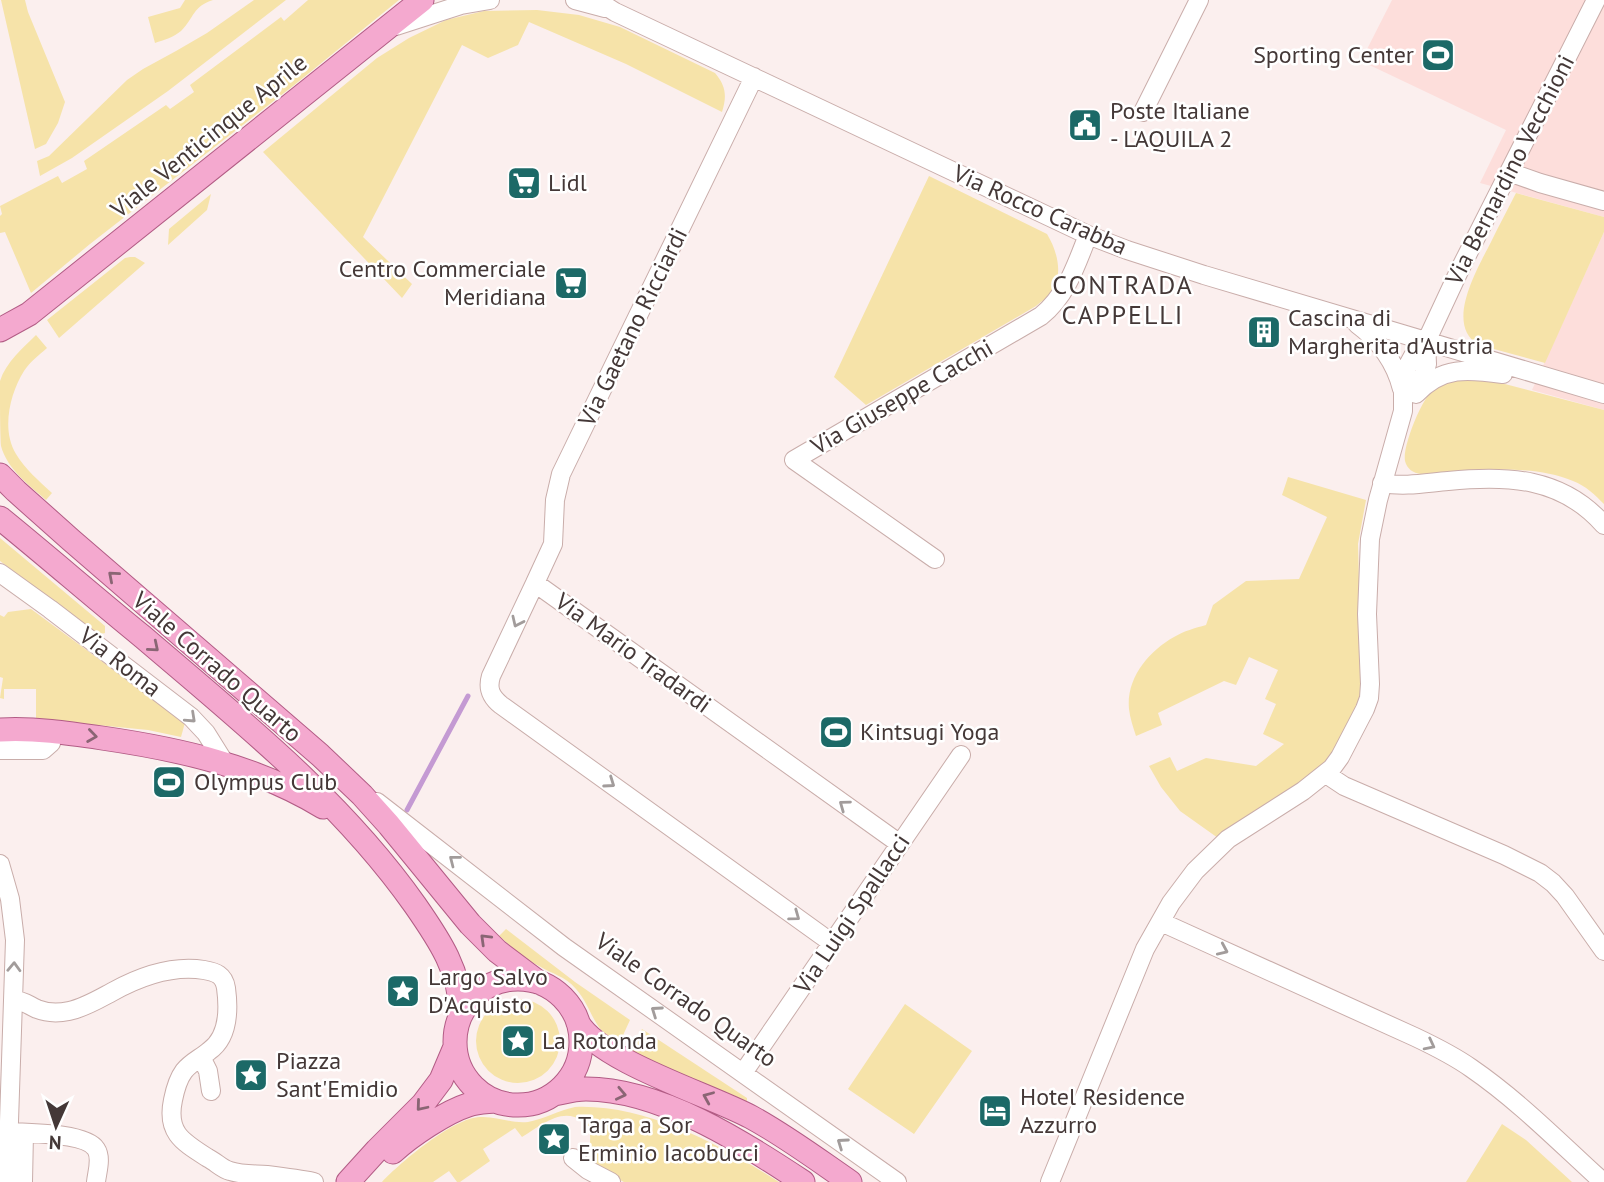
<svg xmlns="http://www.w3.org/2000/svg" width="1604" height="1182" viewBox="0 0 1604 1182" font-family="'PT Sans',sans-serif">
	<rect width="100%" height="100%" fill="#fbefee"/>
	<path fill="#fddedb" d="M1392 0H1604V217L1480 183 1506 130 1361 61Z
		M1604 232V410L1532 390Z"/>
	<path fill="#f6e3a9" d="M1 0H25L28 12 65 102 58 123 46 144 35 149Z
		M185 0H213C192 7 195 17 181 31 174 37 164 40 155 43L148 17 180 8Z
		M254 0H286L168 91 72 158 40 176 37 161 49 156 127 80 143 69 176 51 207 33Z
		M308 0H399L293 86 90 244 31 293 5 232 0 233V216L2 214 0 206 58 176 62 183 87 169 84 161 166 105 170 109 194 92 190 85 281 17 284 21Z
		M537 10 579 15 620 27 715 73C726 86 727 96 722 112L626 64 529 22 518 45 488 58 462 45 363 237 412 284 402 298 263 152 377 58 409 38 446 20 484 11Z
		M929 176 1047 234C1058 252 1064 277 1050 294 1046 299 1040 302 1036 306L866 405 834 377Z
		M1516 193 1604 217V232L1545 363 1479 345C1443 325 1479 266 1491 242 1499 225 1508 209 1516 193Z
		M211 194 207 210 168 245 169 229Z
		M130 257H135L145 263 59 338 47 320 125 258Z
		M36 335 47 348C39 355 30 362 24 371 10 393 1 430 16 454 25 469 39 481 52 493L46 500C30 486 7 469 1 446 0 432 0 397 0 381 6 362 23 348 36 335Z
		M1478 377 1604 410V504C1595 495 1586 486 1573 481 1526 462 1470 472 1421 474 1413 473 1407 469 1405 461 1402 446 1425 389 1440 383 1447 379 1469 379 1478 377Z
		M1288 477 1366 500 1358 544 1362 685 1359 706 1329 761 1318 773 1218 838 1180 811 1161 787 1149 766 1170 757 1177 771 1206 758 1256 766 1284 744 1263 734 1276 704 1265 699 1278 670 1249 657 1236 685 1224 681 1158 713 1162 725 1136 736C1133 727 1130 718 1129 709 1126 678 1149 651 1174 637 1184 631 1195 628 1206 625L1213 605 1246 581 1299 579 1327 517 1282 495Z
		M0 538 105 626V633L101 634 97 633 0 561Z
		M31 609 157 702 186 719 181 737 148 730 36 719V689H4V699L0 698 3 678 0 677V615L4 617 8 612Z
		M506 929 575 982 630 1020 619 1044C591 1029 594 1010 576 989 565 976 552 974 539 966 524 959 512 947 499 936Z
		M476 1041a42 42 0 1 1 84 0a42 42 0 1 1-84 0Z
		M905 1004 972 1051 914 1134 848 1089Z
		M642 1029 747 1098V1101L745 1102 662 1067 632 1051Z
		M575 1107C647 1104 720 1145 779 1182H624C613 1176 599 1172 592 1161 587 1152 591 1145 590 1135 589 1129 586 1125 582 1121 562 1106 539 1127 522 1137L515 1128 483 1149 490 1161 460 1182H457L449 1171 433 1182H382C401 1162 453 1118 480 1117 497 1116 512 1124 528 1122 545 1119 559 1110 575 1107Z
		M1502 1124 1526 1140 1572 1182H1466Z"/>
	<g fill="none" stroke-linecap="round" stroke-linejoin="round">
		<path stroke="#c49ad3" stroke-width="5" d="M407 810 468 696"/>
		<g stroke="#c9adaa" stroke-width="20">
			<path id="minor" d="M575 0 605 8
				M596 0 615 12 1088 235 1127 250 1204 275 1604 394
				M396 26 461 5 490 0
				M1143 112 1199 0
				M1509 172 1540 183 1604 201
				M1357 324C1380 341 1395 361 1402 389
				M1419 389 1427 364 1426 342
				M1416 394C1442 366 1468 369 1503 374
				M1382 483C1405 487 1425 483 1448 481 1507 475 1562 477 1604 525
				M935 559 794 460 1041 316C1067 295 1076 265 1088 235
				M0 573 50 609 191 717 206 733 226 765
				M535 583 553 544 555 500 561 474 754 77
				M0 750H43L51 743 54 732
				M1326 774 1344 786 1504 855 1540 873 1553 883 1565 896 1604 951
				M377 802 564 947 897 1182
				M0 864 10 899 15 940 7 1182
				M1161 922 1415 1037C1434 1046 1454 1056 1471 1068 1519 1101 1560 1143 1603 1182
				M832 943 501 705C491 697 487 689 491 676L535 583 900 844
				M13 1000C23 1000 28 1005 37 1009 47 1013 59 1013 69 1011 84 1008 99 999 112 992 139 977 173 965 204 970 216 972 224 975 226 988 229 1010 229 1037 209 1051 201 1058 191 1062 184 1071 178 1079 175 1090 173 1100 166 1133 183 1142 208 1158 216 1162 222 1169 230 1171 242 1175 255 1174 267 1175 283 1177 299 1179 314 1182
				M201 1057 208 1071 211 1091
				M743 1073 961 755
				M9 1132C28 1133 86 1133 96 1149 102 1158 97 1172 96 1182
				M573 1158 588 1170 611 1182
				M23 1182 24 1133
				M1050 1182 1145 949 1171 903 1195 871 1228 839 1303 791 1332 768 1340 757 1365 709 1369 698 1370 684 1367 614 1370 539 1378 500 1403 411V385L1407 367 1413 356 1426 342 1460 269 1596 0"/>
		</g>
		<g stroke="#b25c85" stroke-width="25">
			<path id="major" d="M0 330 29 314 422 0
				M0 475 16 491 71 540 320 755 362 795 389 825 470 924 497 951 538 982
				M0 518C48 557 95 598 143 637 240 720 341 800 415 905 438 938 463 974 460 1016
				M0 730C34 728 68 733 102 738 178 749 256 766 323 807
				M455 1042a63 63 0 1 1 126 0a63 63 0 1 1-126 0Z
				M578 1023C600 1061 710 1095 751 1117 786 1136 818 1160 850 1182
				M554 1094C564 1092 575 1089 586 1089 660 1089 743 1142 803 1182
				M393 1152C410 1136 446 1112 468 1105 477 1102 486 1102 495 1101
				M348 1182 377 1150 423 1104 441 1080 455 1047"/>
		</g>
		<use href="#minor" stroke="#fff" stroke-width="18"/>
		<use href="#major" stroke="#f4a9cf" stroke-width="23"/>
	</g>
	<defs><path id="oneway-chevron" d="M-2-3.5L2.5 0L-2 3.5" fill="none" stroke-width="1.6" stroke-linecap="round" stroke-linejoin="round" transform="scale(1.75)"/></defs>
	<g stroke="#8a6574">
		<use href="#oneway-chevron" transform="translate(113 576) rotate(-139)"/>
		<use href="#oneway-chevron" transform="translate(154 647) rotate(40)"/>
		<use href="#oneway-chevron" transform="translate(92 736) rotate(8)"/>
		<use href="#oneway-chevron" transform="translate(485 939) rotate(-136)"/>
		<use href="#oneway-chevron" transform="translate(621 1094) rotate(12)"/>
		<use href="#oneway-chevron" transform="translate(708 1097) rotate(-157)"/>
		<use href="#oneway-chevron" transform="translate(421 1106) rotate(130)"/>
	</g>
	<g stroke="#a29c9b">
		<use href="#oneway-chevron" transform="translate(517 622) rotate(115)"/>
		<use href="#oneway-chevron" transform="translate(191 718) rotate(43)"/>
		<use href="#oneway-chevron" transform="translate(610 783) rotate(35)"/>
		<use href="#oneway-chevron" transform="translate(844 805) rotate(-144)"/>
		<use href="#oneway-chevron" transform="translate(454 860) rotate(-142)"/>
		<use href="#oneway-chevron" transform="translate(795 916) rotate(36)"/>
		<use href="#oneway-chevron" transform="translate(1223 950) rotate(24)"/>
		<use href="#oneway-chevron" transform="translate(14 967) rotate(-88)"/>
		<use href="#oneway-chevron" transform="translate(656 1011) rotate(-145)"/>
		<use href="#oneway-chevron" transform="translate(1430 1045) rotate(27)"/>
		<use href="#oneway-chevron" transform="translate(842 1143) rotate(-145)"/>
	</g>
	<defs>
		<g id="stadium-square" transform="scale(1.75)"><rect x="-9" y="-9" width="18" height="18" rx="4" fill="#1c6967" stroke="#fff"/><path d="M0-5a6.5 5 0 1 0 0 10a6.5 5 0 1 0 0-10ZM-3.5-1.8h7v3.6h-7Z" fill="#fff"/></g>
		<g id="civic-square" transform="scale(1.75)"><rect x="-9" y="-9" width="18" height="18" rx="4" fill="#1c6967" stroke="#fff"/><path d="M-.6-6.5H3V-4.5H.6V-3L4-1V1h2V6H-6V1h2V-1L-.6-3ZM-1.2 2.5V6h2.4V2.5Z" fill="#fff"/></g>
		<g id="supermarket-square" transform="scale(1.75)"><rect x="-9" y="-9" width="18" height="18" rx="4" fill="#1c6967" stroke="#fff"/><path d="M-6-5.5h2.5l.6 2H6L4.5 2H-2.5L-4.4-4H-6ZM-1.5 3.2a1.3 1.3 0 1 0 .1 0ZM3 3.2a1.3 1.3 0 1 0 .1 0Z" fill="#fff"/></g>
		<g id="building-square" transform="scale(1.75)"><rect x="-9" y="-9" width="18" height="18" rx="4" fill="#1c6967" stroke="#fff"/><path d="M-4-6H4V6H1V3H-1V6H-4ZM-2.5-4.3h1.7v1.8h-1.7ZM.8-4.3h1.7v1.8H.8ZM-2.5-1h1.7V.8h-1.7ZM.8-1h1.7V.8H.8Z" fill="#fff"/></g>
		<g id="sight-square" transform="scale(1.75)"><rect x="-9" y="-9" width="18" height="18" rx="4" fill="#1c6967" stroke="#fff"/><path d="M0-6L1.8-2.2L6-1.7L2.9 1.2L3.7 5.4L0 3.3L-3.7 5.4L-2.9 1.2L-6-1.7L-1.8-2.2Z" fill="#fff"/></g>
		<g id="hotel-square" transform="scale(1.75)"><rect x="-9" y="-9" width="18" height="18" rx="4" fill="#1c6967" stroke="#fff"/><path d="M-6-4.5h1.5V1H6V5H4.5V3h-9V5H-6ZM-4 0a1.8 1.8 0 1 1 3.6 0ZM.5 0V-2.5h3Q6-2.5 6 0Z" fill="#fff"/></g>
	</defs>
	<g fill-rule="evenodd">
		<use href="#stadium-square" x="1438" y="55"/>
		<use href="#civic-square" x="1085" y="125"/>
		<use href="#supermarket-square" x="524" y="183"/>
		<use href="#supermarket-square" x="571" y="283"/>
		<use href="#building-square" x="1264" y="332"/>
		<use href="#stadium-square" x="836" y="732"/>
		<use href="#stadium-square" x="169" y="782"/>
		<use href="#sight-square" x="403" y="991"/>
		<use href="#sight-square" x="518" y="1041"/>
		<use href="#sight-square" x="251" y="1075"/>
		<use href="#hotel-square" x="995" y="1111"/>
		<use href="#sight-square" x="554" y="1139"/>
	</g>
	<g text-anchor="middle" stroke-width="5" stroke-linejoin="round" paint-order="stroke">
		<g font-size="24" fill="#443837" stroke="#fff" text-anchor="start">
			<text x="1414" y="63" text-anchor="end">Sporting Center</text>
			<text x="1110" y="119">Poste Italiane<tspan x="1110" dy="28">- L'AQUILA 2</tspan></text>
			<text x="548" y="191">Lidl</text>
			<text x="546" y="277" text-anchor="end">Centro Commerciale<tspan x="546" dy="28">Meridiana</tspan></text>
			<text x="1288" y="326">Cascina di<tspan x="1288" dy="28">Margherita d'Austria</tspan></text>
			<text x="860" y="740">Kintsugi Yoga</text>
			<text x="194" y="790">Olympus Club</text>
			<text x="428" y="985">Largo Salvo<tspan x="428" dy="28">D'Acquisto</tspan></text>
			<text x="542" y="1049">La Rotonda</text>
			<text x="276" y="1069">Piazza<tspan x="276" dy="28">Sant'Emidio</tspan></text>
			<text x="1020" y="1105">Hotel Residence<tspan x="1020" dy="28">Azzurro</tspan></text>
			<text x="578" y="1133">Targa a Sor<tspan x="578" dy="28">Erminio Iacobucci</tspan></text>
		</g>
		<g font-size="24" fill="#443837" stroke="#fff">
			<text transform="translate(209 136) rotate(-39)" y="8">Viale Venticinque Aprile</text>
			<text transform="translate(1510 170) rotate(-63)" y="8">Via Bernardino Vecchioni</text>
			<text transform="translate(1040 210) rotate(24)" y="8">Via Rocco Carabba</text>
			<text transform="translate(633 327) rotate(-64)" y="8">Via Gaetano Ricciardi</text>
			<text transform="translate(902 397) rotate(-30)" y="8">Via Giuseppe Cacchi</text>
			<text transform="translate(633 653) rotate(36)" y="8">Via Mario Tradardi</text>
			<text transform="translate(120 662) rotate(38)" y="8">Via Roma</text>
			<text transform="translate(217 667) rotate(41)" y="8">Viale Corrado Quarto</text>
			<text transform="translate(852 914) rotate(-56)" y="8">Via Luigi Spallacci</text>
			<text transform="translate(686 1000) rotate(35)" y="8">Viale Corrado Quarto</text>
		</g>
		<g font-size="26" letter-spacing="2" fill="#443837" stroke="#fff">
			<text x="1123" y="294">CONTRADA<tspan x="1123" dy="30">CAPPELLI</tspan></text>
		</g>
	</g>
	<g transform="translate(56 1126) rotate(183)" stroke="#ffffff" stroke-width="5" paint-order="stroke">
	<path d="M0-5L12 26L0 18L-12 26Z" fill="#443837"/>
	<text y="-10" font-size="19" font-weight="bold" text-anchor="middle" fill="#443837">N</text>
	</g>
</svg>
